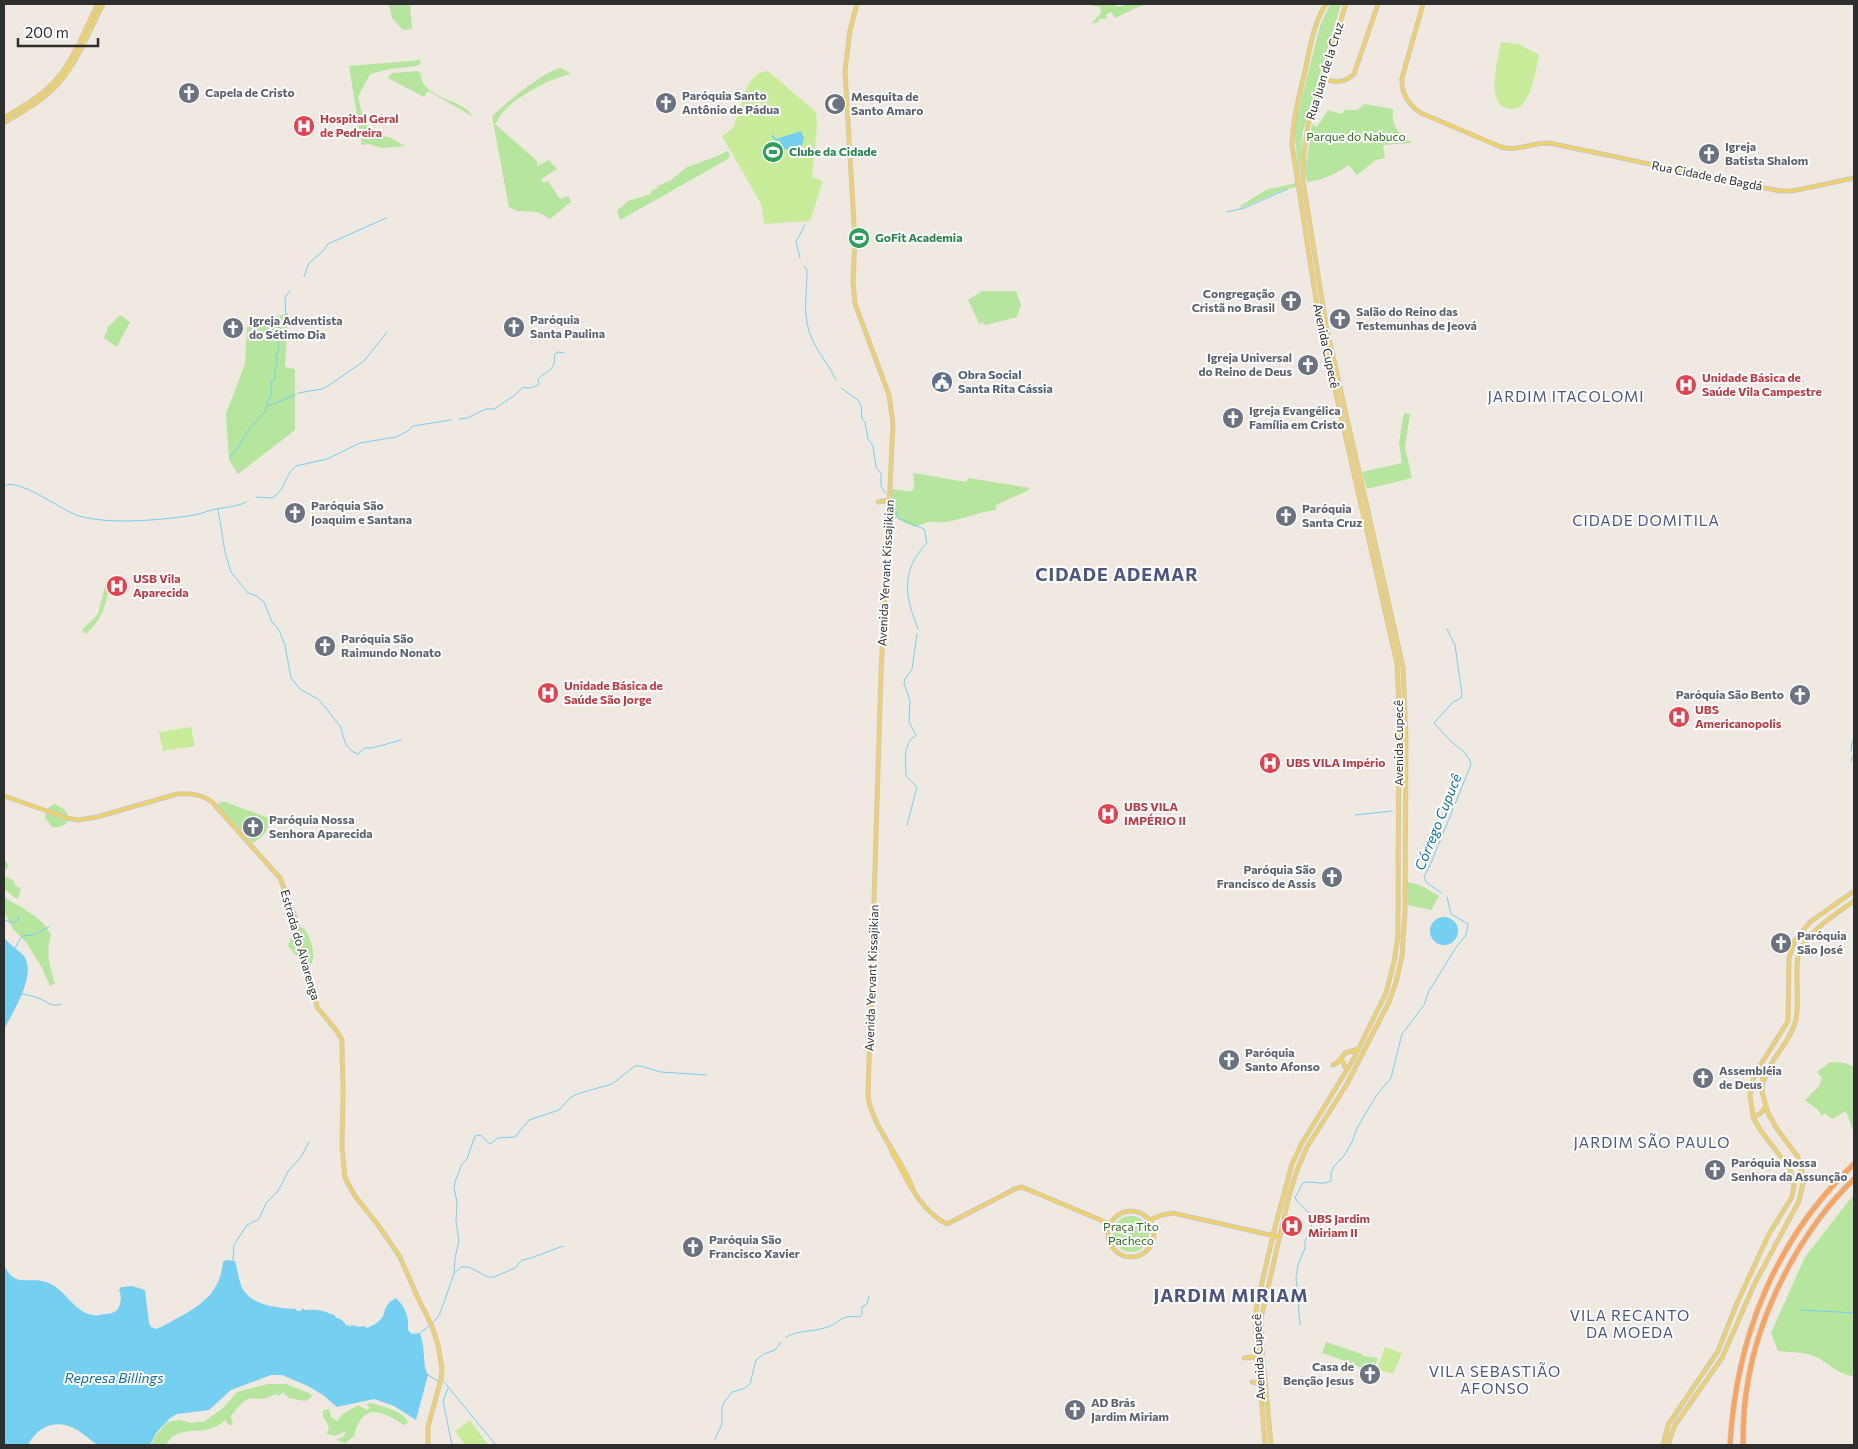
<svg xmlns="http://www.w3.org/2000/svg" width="1858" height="1449" viewBox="0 0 1858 1449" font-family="Commissioner,sans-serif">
	<rect width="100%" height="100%" fill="#efe9e1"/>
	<path fill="#b6e59e" d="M389 4H410L412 29 403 30 392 18Z
		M1084 4H1116V7L1132 4H1150C1138 5 1127 13 1115 18L1111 12 1106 15 1107 19H1099V22L1091 24 1101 13 1100 7Z
		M1330 4H1341L1303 131 1299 179 1294 128 1320 26Z
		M421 60 420 64 417 66 390 69 370 74 358 97 365 125 379 133V135L391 138 405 146 382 148 369 144 362 145 349 66Z
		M561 68 571 74C552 77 516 97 504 111 500 115 498 120 495 124L537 161V166L549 160 557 169 541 179 544 183 548 181 560 199 569 196 571 202 550 219 538 212 517 211 509 207 492 116C505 104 545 70 561 68Z
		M418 71 421 74C420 99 467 100 472 116L428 91 424 97 388 78 392 73Z
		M1364 104 1393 109C1391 125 1398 134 1412 143L1383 145 1385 158 1376 160 1357 175 1349 165C1336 173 1322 181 1307 182L1305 170 1312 124 1317 127 1328 110 1342 114 1344 110H1358Z
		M728 151 730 156 728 159 620 220 617 211 628 201 651 194V191L658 188 657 186 671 180 687 167 715 157Z
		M1296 183 1297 187 1286 189 1241 208 1240 206 1266 190Z
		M982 291H1016L1021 305 1017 317 986 325 981 322 980 325 968 300Z
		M288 313 285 367 295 369V430L238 474 229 460 226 414 245 364 247 327Z
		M120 315 130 322 117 347 104 338 108 327Z
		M1404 413 1410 414 1405 447 1412 478 1367 489 1362 472 1402 463 1399 442Z
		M913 473 966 482 968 478 1030 488 1027 491 996 505V510C979 512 963 519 946 522 931 523 931 519 916 527 889 518 893 513 892 489 912 491 917 497 913 473Z
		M107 579 111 580C105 605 105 616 86 634L82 630 98 614Z
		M221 802H225L269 818C269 832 264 836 253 843L217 805Z
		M55 804 65 810 70 819C66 825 60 828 52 827L45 818C45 812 49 805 55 804Z
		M4 847 5 860 9 866 5 870V876L13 880 15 885 21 889 18 898H15L4 889Z
		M1407 882 1420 885 1439 896 1431 910 1408 905Z
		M4 897C21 908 42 916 51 935 46 952 49 966 55 983L50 986 41 966 26 942 13 929 4 911Z
		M302 927C310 933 317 956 311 964L301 961 288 946 294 930Z
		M1830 1062 1845 1063 1854 1067V1133L1846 1111 1832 1119 1824 1113 1822 1116 1818 1110 1805 1100 1819 1086 1822 1078 1817 1072Z
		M1854 1194V1376C1836 1375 1827 1360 1811 1355 1801 1352 1788 1352 1778 1351L1771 1333 1805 1257Z
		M1113 1234a18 18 0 1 1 36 0a18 18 0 1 1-36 0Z
		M1326 1342 1362 1354V1356L1378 1358 1373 1372 1352 1364 1356 1361 1351 1363 1322 1353Z
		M268 1384H286L311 1394 312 1397 305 1401 289 1398 283 1392 279 1396 275 1394C262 1402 259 1397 248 1399 244 1400 233 1412 231 1416 231 1418 232 1421 233 1424L232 1425H229L225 1420C221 1423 217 1427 212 1428 195 1434 175 1426 166 1445H151L156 1435 167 1422 180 1420 191 1423 205 1421 223 1408 237 1392Z
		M372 1403C385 1408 403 1410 408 1423L404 1425C380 1410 363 1402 354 1436L345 1443 336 1440 343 1437 346 1431 334 1436 327 1434 329 1427 323 1416V1410L329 1409 331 1417 337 1421 343 1414 358 1405 367 1410 370 1408 366 1404Z"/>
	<path fill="#c9ec9a" d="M1501 42 1519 44 1539 55C1536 70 1530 117 1506 108 1500 106 1497 102 1496 96 1492 80 1498 58 1501 42Z
		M768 71 816 112 817 126 812 177 823 181 810 221 764 224 761 204 722 136 733 128 747 87 753 78 759 73Z
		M191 727 195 746 163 751 159 732Z
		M1385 1347 1402 1353 1393 1374 1377 1369Z
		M470 1420 488 1445H465L455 1431Z"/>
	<path fill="#75cff0" d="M801 131 804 138 800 152 784 149 779 140 776 141 771 136 773 135 776 139Z
		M1430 931a14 14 0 1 1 28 0a14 14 0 1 1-28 0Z
		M4 937C9 945 18 949 24 956 37 975 13 1012 4 1029Z
		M226 1260 235 1261C238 1270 239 1284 244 1291 255 1307 283 1308 296 1309L297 1311H300L304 1308V1310C308 1310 315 1309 323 1311 327 1312 332 1315 335 1315V1317L342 1320 347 1326 349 1325 351 1328V1325L360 1327 363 1326 367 1328C372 1326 376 1324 380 1320 387 1314 381 1306 396 1298 406 1308 409 1317 408 1330L412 1334 420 1333 423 1345 425 1368 428 1375 416 1420 394 1406 374 1399 337 1407 323 1395 308 1386 282 1375H271L231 1390 209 1410 177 1414 170 1418 156 1433 150 1445C134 1445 113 1448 99 1445 94 1444 88 1437 83 1434 63 1418 40 1422 28 1445H4V1265C15 1289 28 1276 46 1282 64 1287 73 1312 93 1315 96 1316 100 1315 104 1314 109 1314 115 1313 118 1309 121 1303 122 1296 119 1290L121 1287 132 1286 145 1290 149 1323 151 1327 156 1329C162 1327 168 1323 174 1320 200 1306 220 1294 223 1262Z"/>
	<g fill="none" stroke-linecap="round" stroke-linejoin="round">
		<path stroke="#75cff0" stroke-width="1" d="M1227 212 1244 208 1288 189
			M800 258 796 242 805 225
			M804 266 807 270C807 298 801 317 814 343 820 356 830 366 836 380
			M304 277 309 263 324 250 328 244 386 218
			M841 388 858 400 861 406 862 419 865 422 868 439 873 446 876 467 881 474V486L886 494
			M298 393 322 389 331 384 364 361 387 332
			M268 406 295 395
			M459 419 467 418 486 409H494L515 395 523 387C529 389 533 388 539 384L538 379C543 373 553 371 554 363 555 360 554 357 555 354L558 352 564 353
			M229 457C240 449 242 438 250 428 256 420 264 416 267 406L266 404 271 397V381L275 379V368L277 365 276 356C279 351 280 345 277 339L281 333 278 329 286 319 285 298 290 291
			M4 486C17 476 64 512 79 516 111 525 162 520 194 515 202 514 209 510 216 509 227 507 236 507 246 502
			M256 497 273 498 281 490 290 472 296 466 327 459 360 443 396 437 408 431 413 426 451 420
			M892 498 895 500V507L898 518 924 529 927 543C900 571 905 596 918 629
			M218 509 225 552 231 572 248 593 257 596 264 602 272 622 279 630 285 645 291 678 300 689 316 698 321 702 340 726 346 745 353 752 358 754 365 748H372L401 740
			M1851 751 1852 742 1854 739
			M1851 761 1852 757
			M1355 815 1392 811
			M907 825 917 787 906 776C906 760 902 745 916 735L909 722 910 701 904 683 905 679 912 669 917 634
			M1441 893 1426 882 1424 877 1431 863 1471 765C1469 753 1459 749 1451 741 1445 736 1440 729 1434 723L1453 702 1461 698 1462 694 1455 645 1447 629
			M4 920 14 923 18 920 19 917
			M15 948 22 936 33 935 49 927
			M22 994C27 995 33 996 38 998 48 1001 50 1008 61 1004
			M233 1260 234 1245 247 1225 259 1219 266 1203 278 1191 289 1170 301 1157 309 1142
			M454 1273 461 1267H469L488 1277H494L515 1268 522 1260 531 1258 563 1246
			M1801 1310 1854 1313
			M1300 1325 1296 1277 1298 1265 1305 1248V1241L1314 1220C1309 1211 1300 1206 1295 1198L1303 1183C1313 1180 1322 1186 1331 1181V1173L1334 1166 1344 1156 1352 1142 1357 1128 1376 1096 1391 1078 1402 1034 1424 1005 1429 991 1457 946 1466 935 1468 924 1451 914 1447 897
			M420 1333 435 1321 440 1313 454 1274 455 1258 459 1241 456 1221 457 1202 454 1187 456 1179 462 1164 467 1159 475 1136 480 1135 490 1144 498 1138 515 1137 529 1120 559 1110 570 1098 577 1094 612 1084 635 1066H641L661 1072 706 1075
			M786 1337C799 1330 811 1332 824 1328 841 1324 839 1314 860 1317L862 1314V1307L867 1304 869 1296
			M428 1375 438 1381
			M444 1382 496 1445
			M448 1388 443 1401 452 1445
			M715 1439 722 1424V1407L725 1401 732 1392 745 1388 750 1384 756 1360 764 1354 775 1350 781 1342"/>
		<g stroke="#c9c9c9" stroke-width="5">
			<path id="major" d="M857 4 850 30 845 71 855 241 853 282 855 304 860 317 889 395 893 424 881 673 868 1096C872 1128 904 1160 914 1192
				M1423 4 1402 78C1401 93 1409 105 1421 113L1501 147C1518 152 1532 142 1549 143L1780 191H1792L1854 178
				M1323 79C1335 82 1344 84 1354 74L1378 4
				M4 118C19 108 36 100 49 87 72 66 84 31 98 4
				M4 123C20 113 38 104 52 90 75 69 89 31 103 4
				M878 502 889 500
				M4 796 67 818 78 820 97 817 177 794C190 793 201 794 212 802L280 878 294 914 317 1007 336 1030 342 1040 343 1093 342 1147 345 1178 355 1196 378 1225 400 1257 417 1296 432 1326 438 1345 442 1368 441 1379 428 1427V1445
				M1341 1058 1345 1067
				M1333 1065 1338 1062 1345 1053 1358 1049
				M1764 1080C1770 1058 1789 1044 1795 1023 1799 1009 1797 994 1797 980 1797 971 1796 959 1800 950 1811 929 1836 914 1854 901
				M1753 1117 1761 1113 1766 1106
				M890 1147C892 1153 896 1159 899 1165 911 1188 923 1212 947 1224L1015 1189 1022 1187 1110 1224
				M1108 1234a23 23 0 1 1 46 0a23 23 0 1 1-46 0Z
				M1149 1220 1162 1215 1173 1213 1279 1237
				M1244 1358 1252 1357 1257 1359
				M1252 1382 1256 1383 1258 1381
				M1265 1445 1255 1319 1257 1304 1274 1231 1292 1164 1302 1143 1353 1060 1386 993 1394 962 1398 936 1399 702 1397 664 1319 319 1292 145C1293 119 1299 96 1305 71 1310 48 1313 24 1326 4
				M1271 1445 1262 1346 1261 1318 1289 1196 1297 1170 1307 1147 1347 1084 1389 1002 1396 982 1402 956 1405 911 1406 738 1403 667 1326 325 1303 181V159L1308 125 1346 4
				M1663 1445 1668 1425 1718 1351 1737 1303 1769 1234 1792 1197 1794 1185 1790 1169 1761 1131 1753 1117 1750 1095 1752 1083 1756 1072 1788 1021 1789 958 1795 940 1810 922 1854 891
				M1669 1445 1670 1438 1675 1425 1722 1358 1754 1285 1799 1201 1804 1179 1798 1157 1777 1129 1768 1113 1762 1092 1763 1075 1756 1072"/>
		</g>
		<g stroke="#c9c9c9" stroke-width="6">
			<path id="highway" d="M1730 1445C1736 1338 1775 1239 1854 1164
				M1743 1445C1743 1424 1744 1402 1748 1381 1760 1309 1802 1229 1854 1179"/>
		</g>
		<use href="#major" stroke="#f2d163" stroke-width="3"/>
		<use href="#highway" stroke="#ffa35c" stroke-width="4.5"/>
	</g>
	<defs>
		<g id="church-disc" transform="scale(1.125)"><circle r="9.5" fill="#6b7280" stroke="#fff"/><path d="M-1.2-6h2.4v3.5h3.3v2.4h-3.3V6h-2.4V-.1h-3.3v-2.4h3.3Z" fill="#fff"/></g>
		<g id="mosque-disc" transform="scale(1.125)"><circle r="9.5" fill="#6b7280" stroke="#fff"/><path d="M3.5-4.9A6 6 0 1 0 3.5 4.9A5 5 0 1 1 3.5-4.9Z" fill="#fff"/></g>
		<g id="hospital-disc" transform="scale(1.125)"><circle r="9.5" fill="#e0444e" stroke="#fff"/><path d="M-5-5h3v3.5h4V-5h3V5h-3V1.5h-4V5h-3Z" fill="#fff"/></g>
		<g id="stadium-disc" transform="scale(1.125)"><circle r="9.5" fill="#2e9e5b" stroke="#fff"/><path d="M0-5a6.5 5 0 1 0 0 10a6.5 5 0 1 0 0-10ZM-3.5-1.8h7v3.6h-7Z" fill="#fff"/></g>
		<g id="civic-disc" transform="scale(1.125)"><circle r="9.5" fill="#5c6f8a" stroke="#fff"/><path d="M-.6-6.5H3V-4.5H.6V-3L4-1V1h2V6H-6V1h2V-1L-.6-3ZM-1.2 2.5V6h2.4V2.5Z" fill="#fff"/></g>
	</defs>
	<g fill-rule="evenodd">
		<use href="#church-disc" x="189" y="93"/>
		<use href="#church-disc" x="666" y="103"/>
		<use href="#mosque-disc" x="835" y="104"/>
		<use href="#hospital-disc" x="304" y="126"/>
		<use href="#stadium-disc" x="773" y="152"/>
		<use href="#church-disc" x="1709" y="154"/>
		<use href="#stadium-disc" x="859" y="238"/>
		<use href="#church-disc" x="1291" y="301"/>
		<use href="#church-disc" x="1340" y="319"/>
		<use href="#church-disc" x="514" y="327"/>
		<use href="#church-disc" x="233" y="328"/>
		<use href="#church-disc" x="1308" y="365"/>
		<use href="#civic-disc" x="942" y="382"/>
		<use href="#hospital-disc" x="1686" y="385"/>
		<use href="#church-disc" x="1233" y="418"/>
		<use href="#church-disc" x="295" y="513"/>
		<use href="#church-disc" x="1286" y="516"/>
		<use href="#hospital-disc" x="117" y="586"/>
		<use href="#church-disc" x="325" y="646"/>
		<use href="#hospital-disc" x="548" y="693"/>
		<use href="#church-disc" x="1800" y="695"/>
		<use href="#hospital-disc" x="1679" y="717"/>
		<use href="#hospital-disc" x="1270" y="763"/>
		<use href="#hospital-disc" x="1108" y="814"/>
		<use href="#church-disc" x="253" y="827"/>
		<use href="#church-disc" x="1332" y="877"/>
		<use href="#church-disc" x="1781" y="943"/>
		<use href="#church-disc" x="1229" y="1060"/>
		<use href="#church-disc" x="1703" y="1078"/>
		<use href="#church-disc" x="1715" y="1170"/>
		<use href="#hospital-disc" x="1292" y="1226"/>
		<use href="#church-disc" x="693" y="1247"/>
		<use href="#church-disc" x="1370" y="1374"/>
		<use href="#church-disc" x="1075" y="1410"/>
	</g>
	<g text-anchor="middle" stroke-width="4" stroke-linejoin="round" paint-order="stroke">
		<g font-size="12" fill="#2e2e2e" stroke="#fff">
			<text transform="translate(1325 71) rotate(-73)" y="4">Rua Juan de la Cruz</text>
			<text transform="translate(1707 176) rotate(11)" y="4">Rua Cidade de Bagdá</text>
			<text transform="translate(1326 346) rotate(78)" y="4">Avenida Cupecê</text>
			<text transform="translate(886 573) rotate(-87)" y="4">Avenida Yervant Kissajikian</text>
			<text transform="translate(1399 743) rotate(-90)" y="4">Avenida Cupecê</text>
			<text transform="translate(300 945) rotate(74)" y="4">Estrada do Alvarenga</text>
			<text transform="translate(872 978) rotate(-88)" y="4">Avenida Yervant Kissajikian</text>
			<text transform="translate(1259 1357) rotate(-93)" y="4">Avenida Cupecê</text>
		</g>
		<g font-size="12" font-weight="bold" fill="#5b616d" stroke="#fff" text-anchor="start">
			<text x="205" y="97">Capela de Cristo</text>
			<text x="682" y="100">Paróquia Santo<tspan x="682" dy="14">Antônio de Pádua</tspan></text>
			<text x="851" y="101">Mesquita de<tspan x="851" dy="14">Santo Amaro</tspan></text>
			<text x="1725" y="151">Igreja<tspan x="1725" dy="14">Batista Shalom</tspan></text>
			<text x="1275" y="298" text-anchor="end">Congregação<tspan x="1275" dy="14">Cristã no Brasil</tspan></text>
			<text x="1356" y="316">Salão do Reino das<tspan x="1356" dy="14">Testemunhas de Jeová</tspan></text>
			<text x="530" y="324">Paróquia<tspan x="530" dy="14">Santa Paulina</tspan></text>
			<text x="249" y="325">Igreja Adventista<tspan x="249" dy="14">do Sétimo Dia</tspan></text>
			<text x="1292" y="362" text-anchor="end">Igreja Universal<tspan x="1292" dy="14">do Reino de Deus</tspan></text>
			<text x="1249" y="415">Igreja Evangélica<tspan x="1249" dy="14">Família em Cristo</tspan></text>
			<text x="311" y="510">Paróquia São<tspan x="311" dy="14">Joaquim e Santana</tspan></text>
			<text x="1302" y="513">Paróquia<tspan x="1302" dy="14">Santa Cruz</tspan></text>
			<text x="341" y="643">Paróquia São<tspan x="341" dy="14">Raimundo Nonato</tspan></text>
			<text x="1784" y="699" text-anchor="end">Paróquia São Bento</text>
			<text x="269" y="824">Paróquia Nossa<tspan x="269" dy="14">Senhora Aparecida</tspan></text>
			<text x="1316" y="874" text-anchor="end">Paróquia São<tspan x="1316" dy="14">Francisco de Assis</tspan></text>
			<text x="1797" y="940">Paróquia<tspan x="1797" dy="14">São José</tspan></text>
			<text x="1245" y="1057">Paróquia<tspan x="1245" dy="14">Santo Afonso</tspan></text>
			<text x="1719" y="1075">Assembléia<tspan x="1719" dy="14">de Deus</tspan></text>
			<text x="1731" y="1167">Paróquia Nossa<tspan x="1731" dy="14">Senhora da Assunção</tspan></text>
			<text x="709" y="1244">Paróquia São<tspan x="709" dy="14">Francisco Xavier</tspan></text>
			<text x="1354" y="1371" text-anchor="end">Casa de<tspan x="1354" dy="14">Benção Jesus</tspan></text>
			<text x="1091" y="1407">AD Brás<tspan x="1091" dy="14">Jardim Miriam</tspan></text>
		</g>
		<g font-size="12" font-weight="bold" fill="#be3a42" stroke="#fff" text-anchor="start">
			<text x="320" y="123">Hospital Geral<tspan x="320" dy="14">de Pedreira</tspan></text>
			<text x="1702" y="382">Unidade Básica de<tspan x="1702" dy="14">Saúde Vila Campestre</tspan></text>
			<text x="133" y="583">USB Vila<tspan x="133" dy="14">Aparecida</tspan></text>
			<text x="564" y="690">Unidade Básica de<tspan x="564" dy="14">Saúde São Jorge</tspan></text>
			<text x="1695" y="714">UBS<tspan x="1695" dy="14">Americanopolis</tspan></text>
			<text x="1286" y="767">UBS VILA Império</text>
			<text x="1124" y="811">UBS VILA<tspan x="1124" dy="14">IMPÉRIO II</tspan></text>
			<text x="1308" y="1223">UBS Jardim<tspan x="1308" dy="14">Miriam II</tspan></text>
		</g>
		<g font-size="12" fill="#2c6e1b" stroke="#fff">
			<text x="1356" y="141">Parque do Nabuco</text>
			<text x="1131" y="1231">Praça Tito<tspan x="1131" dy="14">Pacheco</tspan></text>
		</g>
		<g font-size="12" font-weight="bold" fill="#27864d" stroke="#fff" text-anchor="start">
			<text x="789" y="156">Clube da Cidade</text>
			<text x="875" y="242">GoFit Academia</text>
		</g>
		<g font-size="12" font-weight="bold" fill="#4e5e75" stroke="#fff" text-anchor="start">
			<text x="958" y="379">Obra Social<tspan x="958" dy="14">Santa Rita Cássia</tspan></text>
		</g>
		<g font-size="14" font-style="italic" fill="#0d6fa3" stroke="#fff">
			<text transform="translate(1438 822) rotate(-68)" y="5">Córrego Cupucê</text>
			<text x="114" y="1383">Represa Billings</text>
		</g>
		<g font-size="15" letter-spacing="1" fill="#4d5680" stroke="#fff">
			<text x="1566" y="402">JARDIM ITACOLOMI</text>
			<text x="1646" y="526">CIDADE DOMITILA</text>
			<text x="1652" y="1148">JARDIM SÃO PAULO</text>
			<text x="1630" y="1321">VILA RECANTO<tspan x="1630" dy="17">DA MOEDA</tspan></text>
			<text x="1495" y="1377">VILA SEBASTIÃO<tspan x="1495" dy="17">AFONSO</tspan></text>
		</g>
		<g font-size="18" font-weight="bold" letter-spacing="1" fill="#4d5680" stroke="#fff">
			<text x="1117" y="581">CIDADE ADEMAR</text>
			<text x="1231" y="1302">JARDIM MIRIAM</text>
		</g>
	</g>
	<rect width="1858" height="1449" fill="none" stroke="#2e2e2e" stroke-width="10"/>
	<path d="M18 38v8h80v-8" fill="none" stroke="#2e2e2e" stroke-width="2.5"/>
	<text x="25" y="38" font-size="15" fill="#2e2e2e" stroke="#ffffff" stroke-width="4" paint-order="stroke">200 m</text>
</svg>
